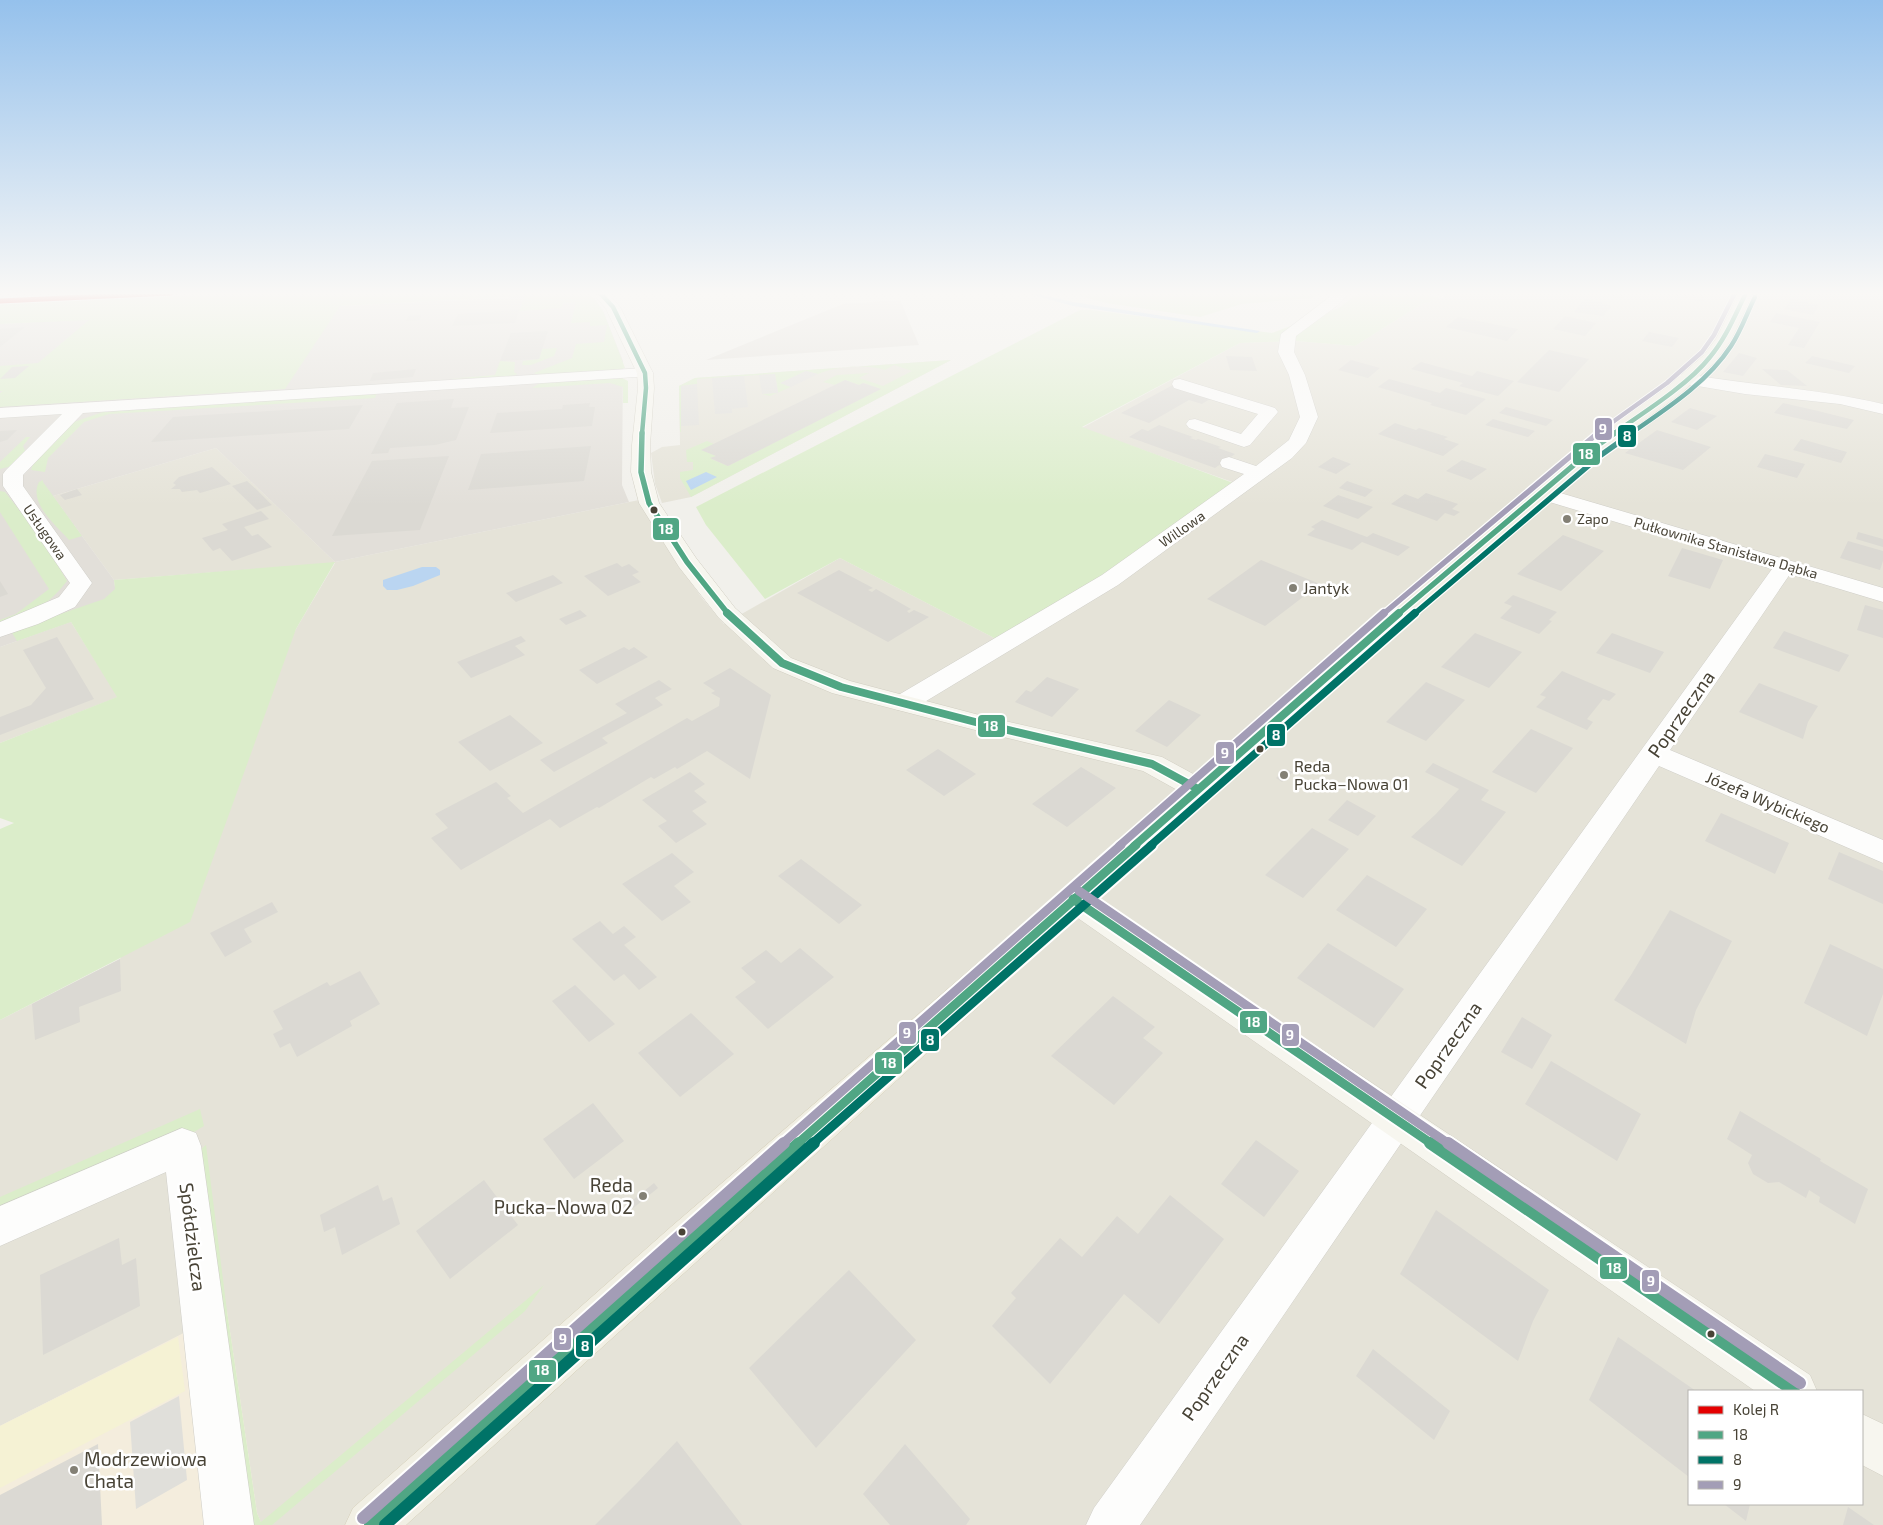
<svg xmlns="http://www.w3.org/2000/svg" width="1883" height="1525" viewBox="0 0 1883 1525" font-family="'Exo 2',sans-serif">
	<rect width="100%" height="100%" fill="#f1f0eb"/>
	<path fill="#e5e3d8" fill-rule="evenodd" d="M1449 293H1883V1525H262L257 1513 227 1312 0 1426V1020L120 959 296 629 335 563 114 580 53 496 216 448 335 562 639 500 678 564 702 598 724 624 840 558 998 640 1235 483 1082 428 1240 343 1296 341 1355 346 1420 305 1441 298ZM1689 1391H1862V1504H1689Z
		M951 360 691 497 662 503 655 484 651 453 662 447 680 445 679 386 695 378Z
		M71 622 118 697 0 743V647Z"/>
	<path fill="#f4eddd" d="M227 1311 257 1513 262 1525H0V1426Z"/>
	<path fill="#e2dfd9" d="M572 294 594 298 603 311 623 361 622 485 629 502 335 562 216 448 53 496 114 580 117 601 71 622 0 647V324Z
		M900 300 919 345 706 360 843 304Z"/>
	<path fill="#dbedca" d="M230 293H585L594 298 603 311 625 368 615 371 540 377 534 373 572 358 576 344 604 342 607 325 590 326V322L571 323 576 302 563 303 561 308 519 311 525 296 340 306 285 389 0 407V393L3 391H0V366L38 363 89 320 0 324V304Z
		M1069 293H1320L1312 298 1242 304 1200 317 1106 303Z
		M1358 293H1417L1441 298 1420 305 1355 346 1296 341 1240 343 1082 427 1236 484 1081 592 998 640 840 558 765 599 706 525 696 507 1080 310H1091L1272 333 1339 308Z
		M557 348 554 356 531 365H522L523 361 539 359 542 349Z
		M951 360 691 497 680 478V472L693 470V462H687L686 450 707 441 714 444 702 450 716 456 711 459 728 466 880 389 864 383 859 385 845 380 835 385 823 382 837 375 869 373 859 378 883 386 912 371 894 365 885 370C865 364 837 366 818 374L806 371 781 383 791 387 770 396 762 394 778 392 775 374 697 379V384L681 386V432H680L679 386 695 378Z
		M500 361 515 362 514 372 517 374 511 377 448 379 495 375Z
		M622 378 628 381V403H623V387L610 383 532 388 540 383Z
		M377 393 375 398 109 414 84 422 48 458 45 472 31 470 34 460 71 423 103 412Z
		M26 437H30L23 446 26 453 12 466 0 469V462Z
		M43 480V482L82 536 69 540C56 525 28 503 39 482Z
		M0 491 5 492 43 540 67 581C46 608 31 613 0 624V620L16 614 49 589 0 512Z
		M335 562 296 629 190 922 0 1020V829L14 823 0 818V743L117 697 71 622 17 641 11 631 104 599 115 589 114 580Z
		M200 1109 204 1126 189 1135 0 1214V1197Z
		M206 1145 227 1311 257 1513 261 1522 544 1285 525 1311 272 1525H253L193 1156Z"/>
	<path fill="#f5f2d4" d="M178 1337 185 1391 0 1488V1426Z"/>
	<path fill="#e0dfda" d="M806 371 818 374 791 387 780 383Z
		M775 374 778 393 762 394 759 375Z
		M744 376 748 407 732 409V413L715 414 712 378Z
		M697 384 699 425 681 426V386Z
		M179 1396 187 1480 136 1509 130 1422Z"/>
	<path fill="#bad5f1" d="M706 472 717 477 691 490 686 481Z
		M422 567H436L440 570V575L413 586 397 590H387L383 586V580Z"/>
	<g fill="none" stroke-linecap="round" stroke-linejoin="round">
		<path fill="#bad5f1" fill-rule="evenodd" d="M1026 293H1034L1073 302 1260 331 1257 333 1073 306Z"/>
	</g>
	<path fill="#dbd9d3" d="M1595 293H1627L1621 299Z
		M1671 293H1709L1703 302 1669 296Z
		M1808 293H1832L1830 296 1825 295 1824 297Z
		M1585 299 1605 303 1604 304 1612 306 1603 316 1574 312Z
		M1791 299 1819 305 1813 315 1784 309Z
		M519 310 515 323 452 326 458 314Z
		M1776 313 1820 322 1804 348 1788 345 1799 328 1770 322Z
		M421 315 420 320 406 321 408 316Z
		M1565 316 1596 323 1585 336 1553 329Z
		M1458 317 1518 329 1507 341 1446 327Z
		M25 327 0 347V329Z
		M548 331 539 359 500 361 511 333Z
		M1649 332 1679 338 1672 347 1642 341Z
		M1549 350 1589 359 1559 392 1517 382Z
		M1739 353 1757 358 1743 376 1723 372Z
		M1226 356 1252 357 1257 371 1230 370Z
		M1812 356 1855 366 1849 373 1805 363Z
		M1351 360 1380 368 1368 378 1338 370Z
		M1421 362 1472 376 1477 371 1514 381 1498 396 1459 386 1463 383 1411 369Z
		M29 366 15 378 0 379 12 367Z
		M416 369 413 377 370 381 373 373Z
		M1762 369 1787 370 1807 386 1781 385Z
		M1389 379 1440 393 1446 388 1486 399 1466 415 1430 405 1432 403 1378 387Z
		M845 380 859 385 863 383 881 389 728 466 710 458 716 456 701 450Z
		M1173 385 1213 397 1202 404 1189 400 1149 423 1121 413Z
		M454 399 451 408 469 407 456 440 435 445 390 448 388 453 371 454 397 403Z
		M590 403 589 407H595L592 426 490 433 497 413 562 409 563 405Z
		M1783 403 1818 411 1854 420 1847 429 1774 413Z
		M363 405 349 429 151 442 173 417Z
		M1506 407 1553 420 1546 426 1499 413Z
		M1690 408 1717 416 1697 430 1671 422Z
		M1493 419 1535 431 1528 437 1485 425Z
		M1395 423 1416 430 1419 428 1448 437 1444 439 1459 444 1443 456 1378 434Z
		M1159 425 1193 437 1190 438 1196 440 1198 439 1221 447 1218 448 1235 454 1215 468 1129 437 1142 429 1148 431Z
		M17 430 7 440 0 442V431Z
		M1657 430 1711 447 1683 470 1625 453Z
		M1801 439 1847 452 1841 463 1793 450Z
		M591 446 584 481 468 490 481 454Z
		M1765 454 1805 464 1797 478 1757 467Z
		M449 456 420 530 332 536 372 461Z
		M1333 457 1351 464 1336 474 1318 467Z
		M1462 460 1487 469 1471 480 1446 471Z
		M212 467 231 484 200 493 197 490 182 492 180 489H171L176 485 173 483 179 477Z
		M247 481 258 491 272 505 257 510 232 486Z
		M1347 481 1373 490 1365 497 1339 488Z
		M77 489 82 495 65 500 60 495Z
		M1426 493 1458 504 1452 509 1460 512 1454 516 1445 513 1437 521 1391 504 1405 494 1418 499Z
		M1338 495 1373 507 1358 519 1323 506Z
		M261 511 269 519 244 527 252 536 258 534 272 547 232 561 220 548 213 551 202 538 228 530 222 524Z
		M1322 520 1367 537 1373 533 1410 547 1398 556 1362 542 1352 550 1307 535 1315 529 1311 527Z
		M1858 532 1883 539V547L1856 539Z
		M1563 535 1604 551 1561 591 1517 574Z
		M1848 541 1883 551V561L1880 570 1840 558Z
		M1682 548 1723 560 1710 589 1668 576Z
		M1261 560 1320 584 1265 626 1207 599Z
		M617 563 622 567 629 564 639 572 632 575 641 582 608 596 584 576Z
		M839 570 873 588 868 590 872 592 876 589 911 609 907 611 909 613 914 610 929 617 888 642 797 593Z
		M553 575 563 583 516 602 506 593Z
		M0 581 8 594 0 597Z
		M1513 595 1557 612 1549 620 1552 621 1539 634 1500 618 1512 606 1504 603Z
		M1865 605 1883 610V638L1857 630Z
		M580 610 587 616 566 625 559 619Z
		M1784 631 1849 655 1839 672 1773 648Z
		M1475 633 1522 652 1489 688 1441 667Z
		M1612 633 1664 652 1650 673 1596 653Z
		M521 636 526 641 515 646 525 655 471 678 457 662Z
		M57 637 94 699 0 735V717L31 705 46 688 23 650Z
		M624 647 629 650 634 647 648 657 597 684 579 670Z
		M730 668 771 695 750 779 707 751 677 769 675 767 654 779 651 777 599 808 597 807 560 828 550 819 461 870 431 838 448 828 435 814 496 782 511 796 507 798 523 813 687 718 692 721 719 706 720 698 711 693 715 691 703 683Z
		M1562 671 1616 694 1609 701 1603 699 1587 719 1593 722 1587 730 1536 707 1546 697 1540 695Z
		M1047 677 1079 689 1052 717 1015 702 1026 690 1031 692Z
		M659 680 672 689 655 698 663 705 602 738 608 743 554 772 540 760 627 713 615 704Z
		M1426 682 1465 700 1426 741 1386 722Z
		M1759 683 1818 706 1808 722 1803 739 1739 712Z
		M1169 700 1201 715 1167 747 1135 731Z
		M510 715 543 743 490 771 458 742Z
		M1531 729 1573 748 1536 793 1492 772Z
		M938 749 976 774 944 796 906 770Z
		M1433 763 1489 790 1481 800 1506 812 1462 866 1411 837 1436 814 1459 789 1425 772Z
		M1081 767 1116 788 1067 827 1032 804Z
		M1286 769 1293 772 1282 782 1276 778Z
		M690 772 705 784 694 791 707 802 692 811 707 824 676 843 658 826 667 821 642 800Z
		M1347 800 1376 816 1358 836 1328 820Z
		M1721 813 1789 843 1775 874 1705 841Z
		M1312 828 1349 849 1303 898 1265 875Z
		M1839 852 1883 871V904L1828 879Z
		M672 853 694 872 674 886 691 902 662 921 622 884Z
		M801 859 862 905 839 924 778 876Z
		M1367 875 1427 909 1396 947 1336 910Z
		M272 902 278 912 244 929 252 942 225 957 210 933Z
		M1670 910 1732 941 1696 1010 1686 1044 1614 1000 1631 975Z
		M600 921 613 934 624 926 636 937 624 945 657 977 639 990 624 974 614 981 572 939Z
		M1328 943 1404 989 1374 1028 1297 978Z
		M1830 944 1883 969V994L1867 1036 1804 1003Z
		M800 948 834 977 768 1029 735 997 756 982 741 968 766 950 781 963Z
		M120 959 121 991 79 1007 80 1022 35 1040 32 1004Z
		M360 971 380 1004 350 1021 352 1026 297 1057 290 1043 280 1048 273 1034 283 1029 273 1011 327 982 330 986Z
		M575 985 615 1024 589 1042 552 1001Z
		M1113 996 1155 1027 1143 1038 1163 1053 1114 1105 1051 1056Z
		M691 1013 734 1054 680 1097 638 1053Z
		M1522 1017 1552 1035 1532 1069 1501 1052Z
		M1551 1061 1641 1114 1617 1161 1525 1104Z
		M593 1103 624 1141 574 1179 543 1139Z
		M1740 1111 1821 1159 1820 1161 1868 1189 1855 1224 1819 1202 1820 1197 1809 1190 1806 1198 1779 1182 1768 1183 1753 1174 1748 1163 1752 1155 1727 1139Z
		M1256 1140 1299 1171 1264 1217 1221 1184Z
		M484 1180 518 1225 450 1279 416 1231Z
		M654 1183 658 1188 632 1209 628 1204Z
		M378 1185 383 1201 392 1197 400 1224 342 1255 335 1227 324 1232 320 1215Z
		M1170 1195 1224 1239 1159 1324 1124 1294 1050 1384 992 1326 1016 1298 1011 1293 1060 1238 1082 1257 1117 1216 1138 1234Z
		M1436 1210 1549 1290 1533 1321 1518 1361 1400 1274Z
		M119 1238 122 1265 136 1258 140 1306 43 1355 40 1275Z
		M849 1270 916 1340 816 1448 749 1368Z
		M1618 1337 1696 1391H1689V1477L1589 1400Z
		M1373 1349 1450 1411 1434 1440 1356 1376Z
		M677 1441 742 1525H595L637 1483Z
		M98 1444 102 1525H0V1495Z
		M905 1444 970 1519 966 1525H890L863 1494Z
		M1724 1504H1750L1746 1521Z
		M1848 1507 1874 1525H1843Z"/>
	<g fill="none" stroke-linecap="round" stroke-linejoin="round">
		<g stroke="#cfcec8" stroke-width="1">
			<path id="street" d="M1335 293H1350L1338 305 1296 336 1294 352 1305 375 1318 417 1306 443 1292 458 1118 585 913 709 904 711 895 709 891 703 895 697 1102 575 1244 474 1222 467 1220 463 1222 459 1229 457 1256 466 1289 440 1300 417 1289 375 1278 352 1281 334Z
				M645 368 651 370 653 373 651 376 83 413 23 475V486L92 583 75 607 38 624 0 637V622L59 597 70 583 3 486V474L6 470 62 414 0 418V408Z
				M1686 374C1752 385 1818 389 1883 404V414L1840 404 1745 394 1680 383 1678 379 1680 375Z
				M1180 379 1275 408 1278 412 1250 445 1244 447 1238 445 1189 428 1186 424 1189 420 1195 419 1241 434 1258 414 1174 388 1172 384 1174 380Z
				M1540 487 1883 588V602L1790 574 1670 750 1883 840V863L1659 766 1140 1525H1086L1094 1508 1772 569 1533 497 1530 493 1533 489Z
				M182 1128 196 1133 201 1146 254 1525H204L166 1172 0 1246V1206Z"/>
		</g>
		<g stroke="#d1cec2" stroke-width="1">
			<path id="secondary" d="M593 293H608L620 307 653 373 654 388 650 445 651 472 659 503 696 558 735 608 791 658 850 681 983 716 1162 757 1208 782 1212 789 1208 796 1198 799 1188 796 1143 771 983 732 832 693 773 668 719 618 679 567 639 503 631 472 632 445 638 388 637 373 606 309Z
				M1073 887 1084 891 1810 1375 1817 1391H1755L1062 907 1057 899 1062 891Z
				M1862 1414 1883 1424V1476L1862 1465Z"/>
		</g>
		<g stroke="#d4ceb8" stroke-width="1">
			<path id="primary" d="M1739 293H1753L1731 340 1715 362 1679 395 1602 451 1408 617 406 1525H345L353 1508 672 1226 1392 607 1588 443 1667 387 1703 356 1716 339Z"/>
		</g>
		<use href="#street" fill="#fdfdfc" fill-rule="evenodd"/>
		<use href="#secondary" fill="#f7f6ef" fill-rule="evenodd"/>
		<use href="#primary" fill="#f1efe4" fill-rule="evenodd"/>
		<g stroke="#fff" stroke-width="6">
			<path id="bus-1-far4" d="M600 293 613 307 645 373 646 388 642 434
				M1613 434C1643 413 1688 385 1710 357 1726 338 1735 315 1746 293"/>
		</g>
		<g stroke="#fff" stroke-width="8">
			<path id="bus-1-far3" d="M642 433 641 472 649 503 687 562 729 615
				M1397 615 1595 447 1615 433"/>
		</g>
		<g stroke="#fff" stroke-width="11">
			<path id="bus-1-far2" d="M727 613 782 663 841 687 983 724 1152 764 1198 789
				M1134 846 1399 613"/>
		</g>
		<g stroke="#fff" stroke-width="13">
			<path id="bus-1-far1" d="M1073 899 1432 1144
				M797 1144 1136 845"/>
		</g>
		<g stroke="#fff" stroke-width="16">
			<path id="bus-1" d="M1430 1143 1794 1391
				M370 1525 799 1143"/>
		</g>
		<g stroke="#fff" stroke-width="6">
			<path id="bus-2-far4" d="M1630 434C1666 409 1707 383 1731 346 1741 331 1747 313 1755 297"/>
		</g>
		<g stroke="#fff" stroke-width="8">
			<path id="bus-2-far3" d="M1413 615 1601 455 1632 433"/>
		</g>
		<g stroke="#fff" stroke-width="11">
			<path id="bus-2-far2" d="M1150 846 1415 613"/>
		</g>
		<g stroke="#fff" stroke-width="13">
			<path id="bus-2-far1" d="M812 1144 1152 845"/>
		</g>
		<g stroke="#fff" stroke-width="16">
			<path id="bus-2" d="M385 1525 814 1143"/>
		</g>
		<g stroke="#fff" stroke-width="6">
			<path id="bus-3-far4" d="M1596 434 1667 383 1702 352 1714 335 1735 293"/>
		</g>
		<g stroke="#fff" stroke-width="8">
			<path id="bus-3-far3" d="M1382 615 1598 433"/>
		</g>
		<g stroke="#fff" stroke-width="11">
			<path id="bus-3-far2" d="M1119 846 1384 613"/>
		</g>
		<g stroke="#fff" stroke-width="13">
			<path id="bus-3-far1" d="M1079 891 1449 1144
				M782 1144 1121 845"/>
		</g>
		<g stroke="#fff" stroke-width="16">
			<path id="bus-3" d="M1448 1143 1800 1383
				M363 1518 784 1143"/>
		</g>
		<use href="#bus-1-far4" stroke="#50a684" stroke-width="4.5"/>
		<use href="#bus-1-far3" stroke="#50a684" stroke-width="5.5"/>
		<use href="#bus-1-far2" stroke="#50a684" stroke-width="8"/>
		<use href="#bus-1-far1" stroke="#50a684" stroke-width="9"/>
		<use href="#bus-1" stroke="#50a684" stroke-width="12"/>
		<use href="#bus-2-far4" stroke="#007367" stroke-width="4.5"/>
		<use href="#bus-2-far3" stroke="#007367" stroke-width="5.5"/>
		<use href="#bus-2-far2" stroke="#007367" stroke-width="8"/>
		<use href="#bus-2-far1" stroke="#007367" stroke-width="9"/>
		<use href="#bus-2" stroke="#007367" stroke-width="12"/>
		<use href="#bus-3-far4" stroke="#a39db6" stroke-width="4.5"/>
		<use href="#bus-3-far3" stroke="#a39db6" stroke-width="5.5"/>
		<use href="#bus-3-far2" stroke="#a39db6" stroke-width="8"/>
		<use href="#bus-3-far1" stroke="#a39db6" stroke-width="9"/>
		<use href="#bus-3" stroke="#a39db6" stroke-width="12"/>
		<g stroke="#fff" stroke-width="7">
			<path id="rail-1" d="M0 301 171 293"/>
		</g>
		<use href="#rail-1" stroke="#e50000" stroke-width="5"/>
	</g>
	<linearGradient id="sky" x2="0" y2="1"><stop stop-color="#95c1ec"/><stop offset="0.58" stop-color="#f9f8f6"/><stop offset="1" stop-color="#f9f8f6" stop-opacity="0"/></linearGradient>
	<rect width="1883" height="506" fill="url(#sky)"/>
	<g fill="#484336" stroke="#fff" stroke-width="2">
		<circle cx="654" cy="510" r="4.5"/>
		<circle cx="1260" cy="749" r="4.5"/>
		<circle cx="682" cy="1232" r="4.5"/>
		<circle cx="1711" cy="1334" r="4.5"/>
	</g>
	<g fill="#838075" stroke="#fff" stroke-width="2">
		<circle cx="1567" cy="519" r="5"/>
		<circle cx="1293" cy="588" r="5"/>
		<circle cx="1284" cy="775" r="5"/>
		<circle cx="643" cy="1196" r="5"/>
		<circle cx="74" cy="1470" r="5"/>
	</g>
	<g text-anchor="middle" stroke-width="5" stroke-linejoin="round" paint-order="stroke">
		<g font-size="14" fill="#484336" stroke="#fff" text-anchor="start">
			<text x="1577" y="524">Zapo</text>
		</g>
		<g font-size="14" fill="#484336" stroke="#fff">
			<text transform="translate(1182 529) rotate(-35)" y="5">Willowa</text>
			<text transform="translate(45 532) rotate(55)" y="5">Usługowa</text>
			<text transform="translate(1726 548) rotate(16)" y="5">Pułkownika Stanisława Dąbka</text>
		</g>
		<g font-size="16" fill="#484336" stroke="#fff" text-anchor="start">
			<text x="1303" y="594">Jantyk</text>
			<text x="1294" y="772">Reda<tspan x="1294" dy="18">Pucka–Nowa 01</tspan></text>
		</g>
		<g font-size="16" fill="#484336" stroke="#fff">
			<text transform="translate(1768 802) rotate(23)" y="6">Józefa Wybickiego</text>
		</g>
		<g font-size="19" fill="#484336" stroke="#fff">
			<text transform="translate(1681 714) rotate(-55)" y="7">Poprzeczna</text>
			<text transform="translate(1448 1045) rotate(-55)" y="7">Poprzeczna</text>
			<text transform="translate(193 1237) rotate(83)" y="7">Spółdzielcza</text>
			<text transform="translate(1215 1377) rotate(-55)" y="7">Poprzeczna</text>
		</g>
		<g font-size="19" fill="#484336" stroke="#fff" text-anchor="end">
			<text x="633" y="1192">Reda<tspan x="633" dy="22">Pucka–Nowa 02</tspan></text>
			<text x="84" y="1466" text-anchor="start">Modrzewiowa<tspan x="84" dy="22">Chata</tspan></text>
		</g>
	</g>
	<g stroke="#fff" stroke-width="2">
		<rect x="1594" y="417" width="19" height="24" rx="5" fill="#a39db6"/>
		<rect x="1617" y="424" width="20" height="24" rx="5" fill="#007367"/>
		<rect x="1572" y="442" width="29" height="24" rx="5" fill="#50a684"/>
		<rect x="652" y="517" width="28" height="24" rx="5" fill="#50a684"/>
		<rect x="977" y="714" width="29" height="24" rx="5" fill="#50a684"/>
		<rect x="1266" y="723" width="20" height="24" rx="5" fill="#007367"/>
		<rect x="1215" y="741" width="20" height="24" rx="5" fill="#a39db6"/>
		<rect x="1239" y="1010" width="29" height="24" rx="5" fill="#50a684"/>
		<rect x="898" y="1021" width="19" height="24" rx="5" fill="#a39db6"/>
		<rect x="1281" y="1023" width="19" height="24" rx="5" fill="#a39db6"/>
		<rect x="920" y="1028" width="20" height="24" rx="5" fill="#007367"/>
		<rect x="874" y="1051" width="29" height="24" rx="5" fill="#50a684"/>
		<rect x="1599" y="1256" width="29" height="24" rx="5" fill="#50a684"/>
		<rect x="1641" y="1269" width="19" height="24" rx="5" fill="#a39db6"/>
		<rect x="553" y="1327" width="19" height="24" rx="5" fill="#a39db6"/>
		<rect x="575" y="1334" width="19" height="24" rx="5" fill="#007367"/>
		<rect x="528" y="1359" width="29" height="24" rx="5" fill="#50a684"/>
	</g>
	<g font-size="14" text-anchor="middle" font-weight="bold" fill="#fff">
		<text x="1603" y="434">9</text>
		<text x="1627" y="441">8</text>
		<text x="1586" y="459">18</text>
		<text x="666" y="534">18</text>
		<text x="991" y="731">18</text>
		<text x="1276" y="740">8</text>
		<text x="1225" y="758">9</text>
		<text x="1253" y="1027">18</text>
		<text x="907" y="1038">9</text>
		<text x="1290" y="1040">9</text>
		<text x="930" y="1045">8</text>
		<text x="889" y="1068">18</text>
		<text x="1614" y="1273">18</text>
		<text x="1651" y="1286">9</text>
		<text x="563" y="1344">9</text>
		<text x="585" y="1351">8</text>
		<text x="542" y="1375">18</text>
	</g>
	<rect x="1688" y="1390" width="175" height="115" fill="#ffffff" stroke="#b6b4af"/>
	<rect x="1698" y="1406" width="25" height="8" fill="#e50000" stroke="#b6b4af"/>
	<text x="1733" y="1415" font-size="15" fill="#484336">Kolej R</text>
	<rect x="1698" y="1431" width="25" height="8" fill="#50a684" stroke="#b6b4af"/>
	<text x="1733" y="1440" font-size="15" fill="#484336">18</text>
	<rect x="1698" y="1456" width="25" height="8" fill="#007367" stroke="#b6b4af"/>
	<text x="1733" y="1465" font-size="15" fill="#484336">8</text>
	<rect x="1698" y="1481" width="25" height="8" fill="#a39db6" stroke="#b6b4af"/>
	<text x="1733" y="1490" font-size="15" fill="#484336">9</text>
</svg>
